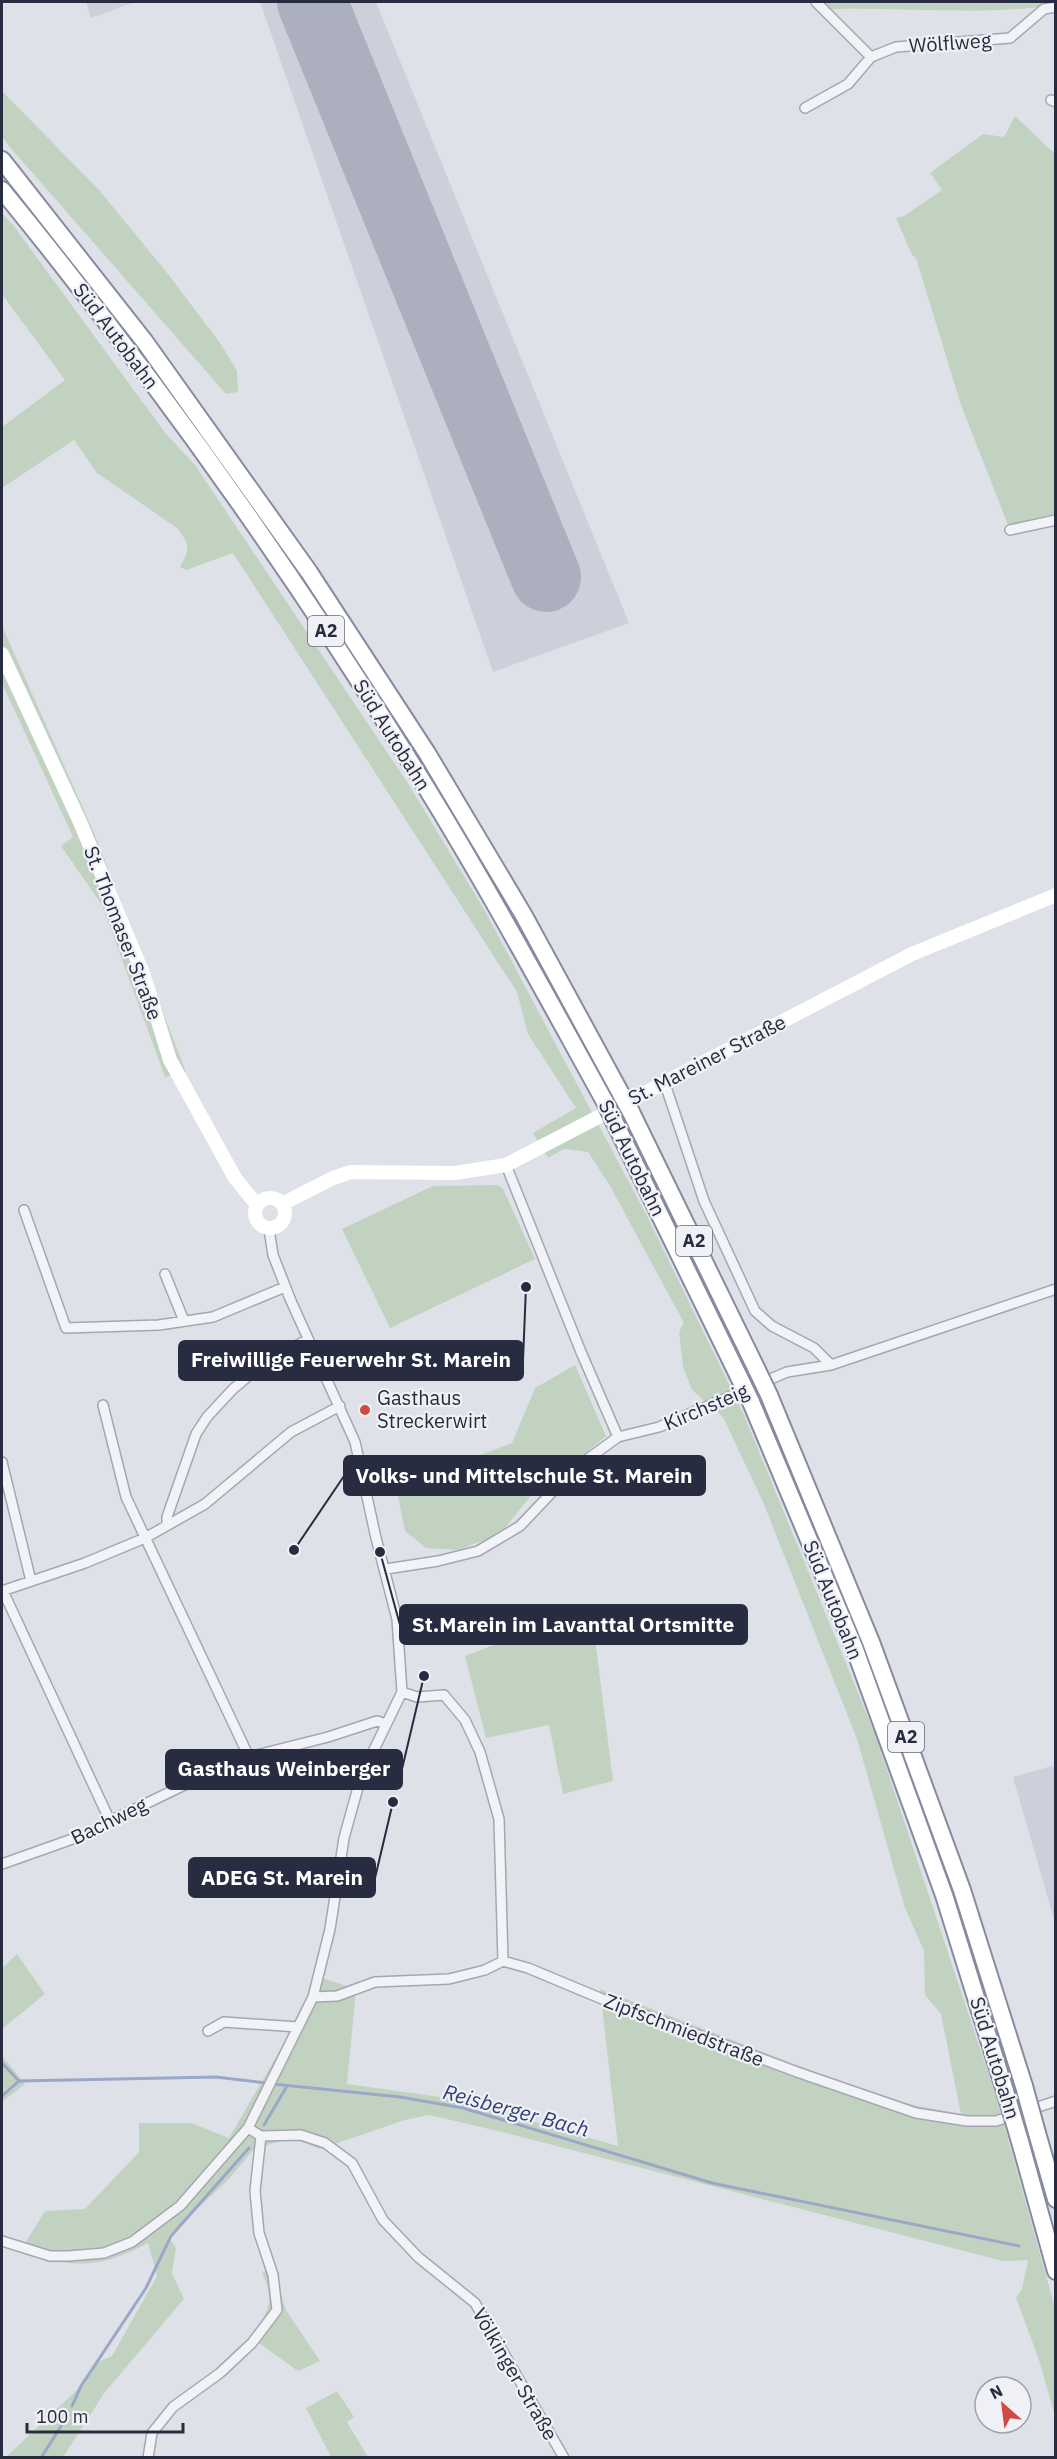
<svg xmlns="http://www.w3.org/2000/svg" width="1057" height="2459" viewBox="0 0 1057 2459" font-family="'IBM Plex Sans',sans-serif">
	<rect width="100%" height="100%" fill="#dfe1e9"/>
	<path fill="#cdd0db" d="M86 2H135L91 18Z
		M260 2H376L629 623 493 672Z
		M1055 1765H1056L1055 1923 1013 1777Z"/>
	<path fill="#c1d3c0" d="M824 2H1055L1056 5C981 16 906 7 831 9Z
		M2 91 99 190 168 274 220 343 237 371 238 392 226 394 9 146 2 136Z
		M1015 116 1055 154V517L1010 530 961 405 916 258 912 255 896 218 904 216 942 190 930 173 983 134 1004 137Z
		M2 213 13 225 166 434 195 465 409 785 485 911 647 1216 744 1415 875 1734 997 2099 1055 2308V2416L1039 2360 1016 2298 1022 2289 1028 2260 1003 2261 506 2133 429 2115 405 2120 320 2149 291 2138 254 2149 228 2180 168 2236 176 2248 172 2273 184 2299 105 2392 63 2457H6L81 2386 98 2362 112 2356 157 2276 148 2243C101 2269 73 2268 22 2253L24 2245 45 2211 85 2209 139 2152V2123H191L229 2138 322 1978 356 1989 347 2084 455 2099 618 2146 600 1989 846 2084 913 2105 961 2114 941 2014 925 1995 924 1951 905 1908 857 1739 763 1502 723 1417 692 1390 683 1367 680 1340 679 1332 684 1323 609 1184 588 1152 564 1149 548 1158 533 1133 576 1108 528 1034 517 992 233 553 186 570 180 567C190 549 190 545 177 528L97 473 74 440 2 488V427L65 380 2 294Z
		M2 626 95 835 186 1072 165 1077 102 905 61 846 73 837 2 683Z
		M498 1185 503 1189 535 1259 390 1328 342 1229 433 1186Z
		M575 1365 606 1436 541 1490 538 1487 500 1534 458 1550 426 1548 405 1531 395 1482 408 1477 411 1481 512 1443 535 1388Z
		M591 1607 613 1781 563 1794 549 1725 486 1738 465 1656Z
		M17 1954 45 1994 2 2029V1968Z
		M2 2056 25 2084 2 2102Z
		M272 2268 286 2310 320 2361 298 2371 250 2337C268 2312 276 2303 262 2273Z
		M337 2391 354 2417 347 2422 368 2457H331L306 2408Z"/>
	<g fill="none" stroke-linecap="round" stroke-linejoin="round">
		<path stroke="#9aa7c9" stroke-width="3" d="M2 2063 19 2081
			M273 2084 400 2097 463 2108 712 2183 1019 2246
			M2 2096 19 2081 216 2077 266 2083
			M264 2125 287 2086
			M72 2406 81 2386 146 2288 171 2236 249 2148
			M41 2458 68 2415"/>
		<path stroke="#acafbe" stroke-width="70" d="M312 2 546 577"/>
		<g stroke="#a4a7b3" stroke-width="12">
			<path id="street" d="M816 2 871 57 896 47 1010 38 1044 9 1056 7
				M1051 100 1056 102
				M805 108 848 84 871 57
				M1010 530 1056 520
				M664 1081 704 1201 755 1311 772 1326 814 1348 831 1365
				M506 1165 581 1352 618 1437
				M24 1210 66 1328 159 1325 213 1317 285 1287
				M165 1274 184 1321
				M103 1405 126 1497 249 1757
				M2 1462 31 1581
				M167 1525V1517L196 1434 207 1417 233 1389 265 1362 307 1340
				M386 1569 438 1561 478 1551 520 1526 574 1469 618 1437 659 1427 787 1372 831 1365 1056 1289
				M2 1591 85 1563 145 1538 205 1504 291 1432 340 1406
				M3 1591 110 1821
				M402 1692 417 1697 444 1695 465 1720 480 1752 499 1819 503 1961
				M2 1864 95 1831 110 1821 201 1777 249 1757 328 1737 377 1721 386 1724
				M313 1997 337 1996 375 1982 449 1979 485 1970 503 1961 528 1968 607 2001 797 2072 916 2113 967 2121H996L1056 2101
				M208 2031 224 2022 298 2027
				M248 2128 261 2136 301 2135 325 2143 352 2163 383 2220 418 2257 475 2303 564 2458
				M2 2241 50 2256H69L104 2253 132 2242 180 2206 248 2128 313 1997 330 1929 344 1838 357 1791 368 1762 402 1692 397 1619 376 1538 355 1442 291 1301 273 1255 269 1229
				M148 2458 152 2433 173 2407 220 2373 252 2343 277 2310 273 2275 259 2233 255 2191 261 2136"/>
		</g>
		<g stroke="#878ba0" stroke-width="20">
			<path id="highway" d="M2 160 145 342 309 572 427 753 523 914 621 1094
				M2 190C150 371 287 563 411 763 480 873 542 988 605 1102
				M631 1112 757 1370
				M614 1121 739 1377
				M769 1395 871 1642 962 1890 1024 2086
				M751 1402 854 1647 944 1895 1005 2091
				M1037 2133 1056 2199
				M1019 2138 1056 2271"/>
		</g>
		<use href="#street" stroke="#f2f3f7" stroke-width="9"/>
		<path stroke="#fff" stroke-width="14" d="M2 654 80 822 144 976 170 1060 235 1178 257 1205
			M255 1213a15 15 0 1 1 30 0a15 15 0 1 1-30 0Z
			M282 1204 333 1178 351 1172 455 1173 506 1165 912 954 1056 895"/>
		<use href="#highway" stroke="#fff" stroke-width="16"/>
		<g stroke="#878ba0" stroke-width="20" stroke-linecap="butt">
			<path id="highway-bridge" d="M621 1094 631 1112
				M605 1102 614 1121
				M757 1370 769 1395
				M739 1377 751 1402
				M1024 2086 1037 2133
				M1005 2091 1019 2138"/>
		</g>
		<use href="#highway-bridge" stroke="#fff" stroke-width="16"/>
	</g>
	<circle fill="#d04943" stroke="#eff1f6" stroke-width="2" cx="365" cy="1410" r="6"/>
	<g text-anchor="middle" stroke-width="4.5" stroke-linejoin="round" paint-order="stroke">
		<g fill="#eff1f6" stroke="#646777" stroke-width="1.5">
			<rect x="308" y="616" width="36" height="30" rx="4.5"/>
			<rect x="676" y="1226" width="36" height="30" rx="4.5"/>
			<rect x="888" y="1722" width="36" height="30" rx="4.5"/>
		</g>
		<g font-size="18" font-weight="bold" fill="#282c40">
			<text x="326" y="637">A2</text>
			<text x="694" y="1247">A2</text>
			<text x="906" y="1743">A2</text>
		</g>
		<g font-size="20" fill="#282c40" stroke="#eff1f6">
			<text transform="translate(950 43) rotate(-4)" y="7">Wölflweg</text>
			<text transform="translate(116 336) rotate(53)" y="7">Süd Autobahn</text>
			<text transform="translate(392 735) rotate(58)" y="7">Süd Autobahn</text>
			<text transform="translate(123 933) rotate(69)" y="7">St. Thomaser Straße</text>
			<text transform="translate(707 1060) rotate(-27)" y="7">St. Mareiner Straße</text>
			<text transform="translate(632 1158) rotate(64)" y="7">Süd Autobahn</text>
			<text transform="translate(706 1407) rotate(-23)" y="7">Kirchsteig</text>
			<text transform="translate(833 1600) rotate(68)" y="7">Süd Autobahn</text>
			<text transform="translate(109 1821) rotate(-26)" y="7">Bachweg</text>
			<text transform="translate(684 2030) rotate(21)" y="7">Zipfschmiedstraße</text>
			<text transform="translate(995 2058) rotate(73)" y="7">Süd Autobahn</text>
			<text transform="translate(515 2374) rotate(60)" y="7">Völkinger Straße</text>
		</g>
		<g font-size="20" fill="#282c40" stroke="#eff1f6" text-anchor="start">
			<text x="377" y="1405">Gasthaus<tspan x="377" dy="23">Streckerwirt</tspan></text>
		</g>
		<g font-size="21" font-style="italic" fill="#324275" stroke="#eff1f6">
			<text transform="translate(516 2111) rotate(15)" y="7">Reisberger Bach</text>
		</g>
	</g>
	<path fill="none" stroke="#282c40" stroke-width="2" d="M526 1287L523 1360M294 1550L344 1476M380 1552L400 1625M424 1676L402 1769M393 1802L375 1878"/>
	<g fill="#282c40" stroke="#eff1f6" stroke-width="2">
		<circle cx="526" cy="1287" r="6"/>
		<circle cx="294" cy="1550" r="6"/>
		<circle cx="380" cy="1552" r="6"/>
		<circle cx="424" cy="1676" r="6"/>
		<circle cx="393" cy="1802" r="6"/>
	</g>
	<g fill="#282c40" stroke="#282c40" stroke-width="2">
		<rect x="179" y="1341" width="344" height="39" rx="6"/>
		<rect x="344" y="1456" width="361" height="39" rx="6"/>
		<rect x="400" y="1605" width="347" height="39" rx="6"/>
		<rect x="166" y="1750" width="236" height="39" rx="6"/>
		<rect x="189" y="1858" width="186" height="39" rx="6"/>
	</g>
	<g font-size="21" text-anchor="middle" font-weight="bold" fill="#fff">
		<text x="351" y="1367">Freiwillige Feuerwehr St. Marein</text>
		<text x="524" y="1483">Volks- und Mittelschule St. Marein</text>
		<text x="573" y="1632">St.Marein im Lavanttal Ortsmitte</text>
		<text x="284" y="1776">Gasthaus Weinberger</text>
		<text x="282" y="1885">ADEG St. Marein</text>
	</g>
	<rect width="1057" height="2459" fill="none" stroke="#282c40" stroke-width="6"/>
	<g transform="translate(1003 2405) rotate(332)"><circle r="28" fill="#eff1f6" stroke="#9fa2ad" stroke-width="1.5"/>
	<path d="M0-4.5L10 22L0 15L-10 22Z" fill="#d04943"/>
	<text y="-9" font-size="16" font-weight="bold" text-anchor="middle" fill="#282c40">N</text>
	</g>
	<path d="M27 2423v9h156v-9" fill="none" stroke="#282c40" stroke-width="3"/>
	<text x="36" y="2423" font-size="18" fill="#282c40" stroke="#eff1f6" stroke-width="4.5" paint-order="stroke">100 m</text>
</svg>
